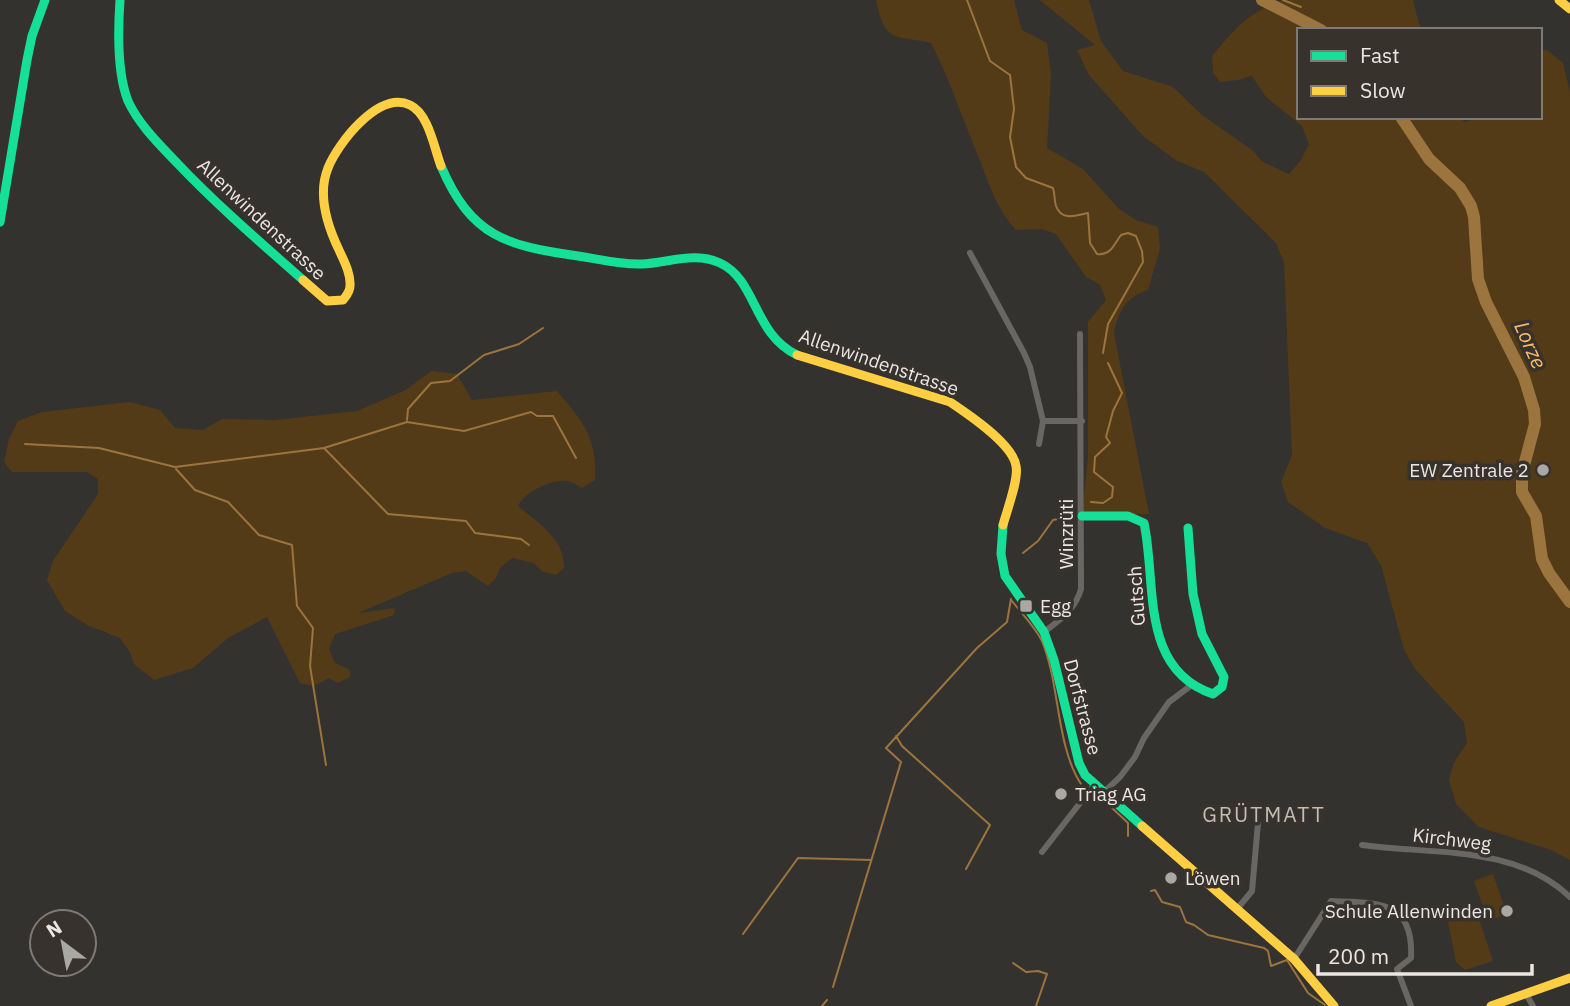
<svg xmlns="http://www.w3.org/2000/svg" width="1570" height="1006" viewBox="0 0 1570 1006" font-family="'IBM Plex Sans',sans-serif">
	<rect width="100%" height="100%" fill="#34322f"/>
	<path fill="#533b18" d="M876 0H1014L1022 30 1047 43 1051 74 1047 148 1083 169 1119 209 1136 220 1158 227 1160 249 1148 290C1125 298 1119 310 1114 333L1149 514 1082 516 1088 456V322L1106 300 1100 285 1086 277 1056 234 1042 229 1016 230C998 211 990 187 981 163 964 123 951 82 931 43 893 34 886 45 876 0Z
		M1040 0H1089L1101 41 1123 71 1173 87 1202 115 1252 150 1263 162 1289 174 1301 160 1309 144 1302 126 1266 97 1252 76 1238 80 1220 82 1213 73 1212 56C1238 26 1245 15 1282 0H1413L1419 24 1424 30H1299V117H1458L1465 122 1481 117H1540V51L1547 50 1563 63 1570 92V860L1551 850 1479 827 1456 804 1449 780 1454 762 1467 743 1464 722 1415 669 1404 650 1381 565 1367 543 1325 528 1288 502 1281 482 1292 455 1284 262 1276 243 1204 172 1177 161 1143 136 1089 75 1077 50 1095 45Z
		M431 371 457 374 472 400 557 391C582 420 598 439 595 480L582 488C577 485 573 482 567 481 552 479 524 492 518 506 538 523 565 539 564 568L556 575 543 572 534 563 512 558 500 568 496 578 488 586 466 571 452 573 358 613 395 608 394 615 335 634 329 649 335 663 350 670V677L338 683 329 678 314 686 300 683 267 617 228 638 193 668 154 680 134 664 130 652 120 638 87 625 65 611 47 580 53 561 98 494V479L87 472H12L4 462 9 439 18 421 42 412 130 402 160 410 175 428 203 430 222 419 275 420 357 411 406 390Z
		M1493 874 1507 914 1488 921 1474 881Z
		M1474 904 1493 961 1465 970 1456 962 1446 912Z"/>
	<g fill="none" stroke-linecap="round" stroke-linejoin="round">
		<path stroke="#9c743e" stroke-width="2" d="M967 0 990 61 1010 75 1014 109 1010 137 1016 167 1026 178 1053 188C1055 194 1054 200 1056 206 1062 222 1077 215 1088 213L1090 243 1097 254C1111 256 1114 244 1121 235L1128 233 1136 236 1142 251 1143 262 1108 324 1103 353
			M1283 0 1301 7
			M407 420 408 409 431 383 450 381 484 355 519 344 543 328
			M25 444 99 448 175 467 324 448 388 514 466 521 475 533 521 539 529 545
			M324 448 407 422 464 431 531 412 537 416H553L576 458
			M176 469 195 490 228 502 259 535 292 545 297 606 313 628 310 666 326 765
			M1091 502 1103 503 1112 497 1113 487 1094 472 1095 457 1110 443 1106 437 1113 411 1122 393 1108 363
			M1023 553 1038 541 1053 520 1068 517 1075 512
			M1012 601C1022 614 1035 627 1042 641 1060 684 1056 746 1081 784
			M896 736 902 746 990 825 966 869
			M1096 797 1110 806 1128 823V836
			M1151 891 1155 890 1162 902 1180 907 1186 922 1194 925 1208 935 1264 948 1268 951 1271 966 1287 960 1308 993 1325 1005
			M743 934 798 858 871 860
			M1013 963 1026 972 1038 971 1047 974 1036 1006
			M833 987 901 762 886 748 977 648 1007 622 1011 599
			M822 1006 827 1000"/>
		<path stroke="#9c743e" stroke-width="12" d="M1262 0 1321 30
			M1401 117 1429 159 1460 188 1471 206 1474 217 1478 279 1486 302 1524 377 1534 410 1535 424 1522 473V492L1536 516 1542 559 1549 573 1570 602"/>
		<path stroke="#696764" stroke-width="6" d="M970 253 1024 353 1030 367 1043 421H1082
			M1039 444 1043 421
			M1044 632C1061 619 1075 610 1081 589L1080 334
			M1103 793 1120 777 1135 757 1144 738 1169 702 1193 684
			M1362 845C1432 855 1514 844 1570 897
			M1042 852 1094 785
			M1237 909 1252 891 1258 823
			M1294 959 1331 901C1377 903 1414 899 1411 958L1397 969 1411 1006
			M1526 994 1533 1006"/>
		<path stroke="#16e098" stroke-width="9" d="M120 0C118 29 117 73 128 101 139 125 160 145 178 164 217 205 260 242 303 280
			M441 166C471 237 507 246 578 256 599 259 620 265 642 264 667 263 696 251 720 263 757 280 753 334 797 355
			M0 222 27 60 32 36 45 0
			M1082 516H1128L1144 523C1157 583 1139 669 1213 694L1222 687 1224 677 1202 634 1193 594 1188 528
			M1003 525 1001 554 1005 576 1044 632 1054 660 1079 763 1085 775 1142 826"/>
		<path stroke="#ffcf43" stroke-width="9" d="M1559 0 1570 9
			M303 280 327 301 343 300C346 296 350 292 350 286 351 274 344 261 339 250 327 225 317 195 328 168 338 143 379 90 410 105 429 114 434 148 441 166
			M797 355 950 402C968 414 1013 444 1016 466 1019 479 1007 510 1003 525
			M1142 826 1294 959 1334 1006
			M1491 1006 1570 978"/>
	</g>
	<g fill="#aaa8a4" stroke="#37322c" stroke-width="2.5">
		<circle cx="1543" cy="470" r="7"/>
		<rect x="1019" y="599" width="14" height="14" rx="3.5"/>
		<circle cx="1061" cy="794" r="7"/>
		<circle cx="1171" cy="878" r="7"/>
		<circle cx="1507" cy="911" r="7"/>
	</g>
	<g text-anchor="middle" stroke-width="7" stroke-linejoin="round" paint-order="stroke">
		<g font-size="19" fill="#eae7e3" stroke="#37322c">
			<text transform="translate(262 219) rotate(43)" y="7">Allenwindenstrasse</text>
			<text transform="translate(879 362) rotate(19)" y="7">Allenwindenstrasse</text>
			<text transform="translate(1066 534) rotate(-90)" y="7">Winzrüti</text>
			<text transform="translate(1136 596) rotate(-94)" y="7">Gutsch</text>
			<text transform="translate(1083 707) rotate(75)" y="7">Dorfstrasse</text>
			<text transform="translate(1452 839) rotate(7)" y="7">Kirchweg</text>
		</g>
		<g font-size="19" fill="#eae7e3" stroke="#37322c" text-anchor="start">
			<text x="1529" y="477" text-anchor="end">EW Zentrale 2</text>
			<text x="1040" y="613">Egg</text>
			<text x="1075" y="801">Triag AG</text>
			<text x="1185" y="885">Löwen</text>
			<text x="1493" y="918" text-anchor="end">Schule Allenwinden</text>
		</g>
		<g font-size="21" font-style="italic" fill="#f8bb68" stroke="#37322c">
			<text transform="translate(1530 345) rotate(66)" y="7">Lorze</text>
		</g>
		<g font-size="21" letter-spacing="2" fill="#c4bdb5" stroke="#37322c">
			<text x="1264" y="822">GRÜTMATT</text>
		</g>
	</g>
	<rect x="1297" y="28" width="245" height="91" fill="#37322c" stroke="#7f7a75" stroke-width="2"/>
	<rect x="1311" y="51" width="35" height="10" fill="#16e098" stroke="#7f7a75" stroke-width="2"/>
	<text x="1360" y="63" font-size="21" fill="#eae7e3">Fast</text>
	<rect x="1311" y="86" width="35" height="10" fill="#ffcf43" stroke="#7f7a75" stroke-width="2"/>
	<text x="1360" y="98" font-size="21" fill="#eae7e3">Slow</text>
	<g transform="translate(63 943) rotate(328)"><circle r="33" fill="#37322c" stroke="#7f7a75" stroke-width="2"/>
	<path d="M0-5L12 26L0 18L-12 26Z" fill="#aaa8a4"/>
	<text y="-10" font-size="19" font-weight="bold" text-anchor="middle" fill="#eae7e3">N</text>
	</g>
	<path d="M1318 964v10h214v-10" fill="none" stroke="#eae7e3" stroke-width="3.5"/>
	<text x="1328" y="964" font-size="21" fill="#eae7e3" stroke="#37322c" stroke-width="5" paint-order="stroke">200 m</text>
</svg>
